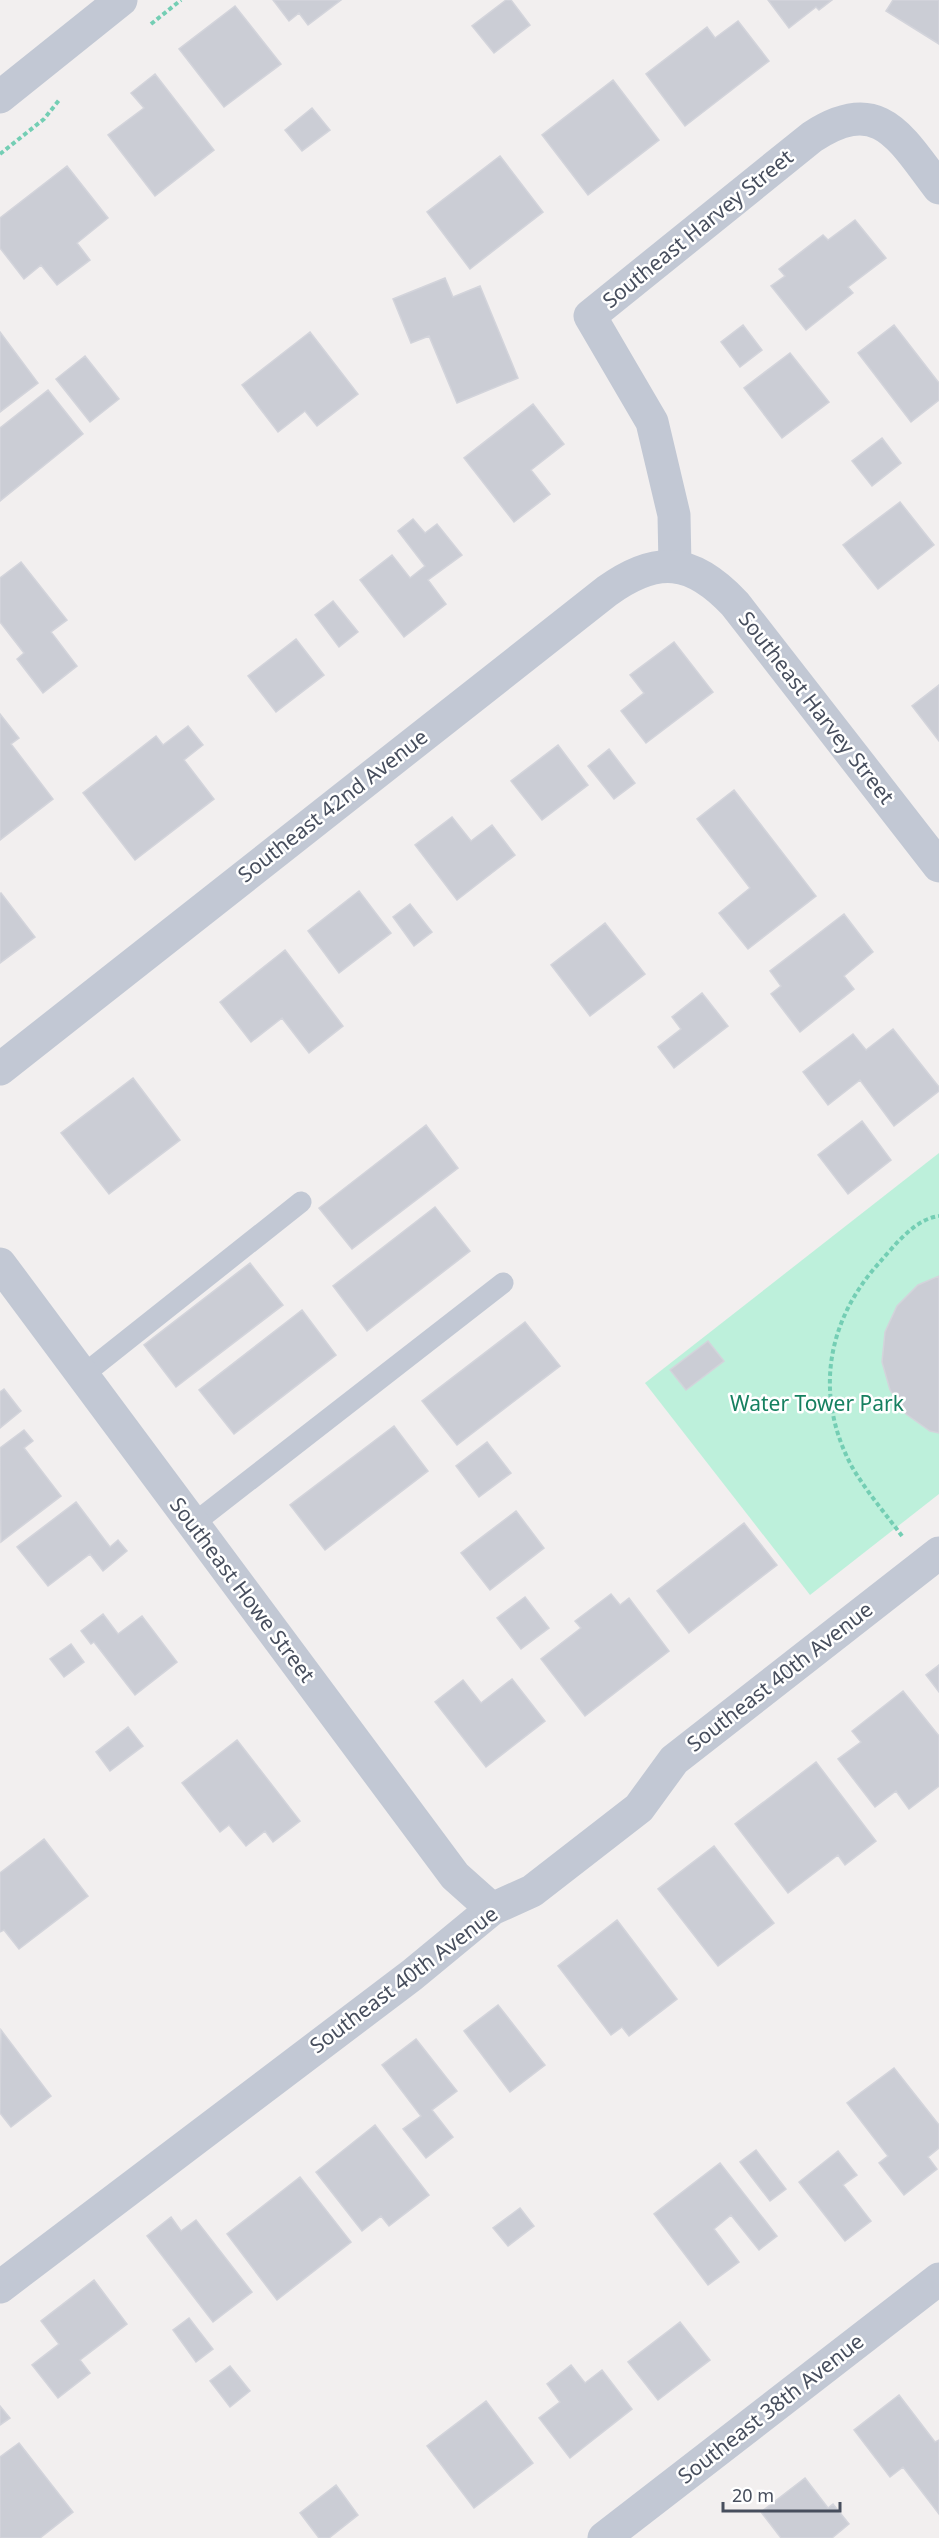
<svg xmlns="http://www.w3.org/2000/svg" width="939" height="2538" viewBox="0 0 939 2538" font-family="'Noto Sans',sans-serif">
	<rect width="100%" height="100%" fill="#f2efef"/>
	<path fill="#bdf0db" d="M939 1153V1494L810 1595 645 1383Z"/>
	<path fill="#cbcdd5" stroke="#d3d4db" stroke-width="1.5" d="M273 0H341L308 25 299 13 289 21Z
		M506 0H511L530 25 494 53 472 26Z
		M768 0H832L819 10 816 7 789 28Z
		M893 0H939V44L886 11Z
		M235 6 281 64 224 107 179 49Z
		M738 21 769 61 685 126 646 74 707 27 715 38Z
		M155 74 214 150 155 196 108 135 144 108 131 93Z
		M613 80 659 140 588 195 542 135Z
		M312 108 330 130 302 151 285 130Z
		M500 156 543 212 470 269 427 212Z
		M67 166 108 218 77 243 90 260 57 285 41 265 24 279 0 248V218Z
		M855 220 886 258 848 287 853 293 806 330 771 286 785 276 779 269 823 235 828 240Z
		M445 278 453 297 480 286 518 378 457 403 429 336 411 343 393 299Z
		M743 325 762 350 740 367 721 342Z
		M894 325 939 383V400L911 422 858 353Z
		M0 332 38 383 0 412Z
		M310 332 358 394 317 426 305 411 278 432 242 385Z
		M790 353 829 402 782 438 744 388Z
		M85 356 119 399 90 422 56 379Z
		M48 390 83 434 0 501V428Z
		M533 404 564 444 531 470 550 494 514 522 464 458Z
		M882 438 901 463 872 486 852 461Z
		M900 502 934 545 878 589 843 545Z
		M413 519 425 533 437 524 462 555 428 580 446 604 404 637 360 580 392 555 410 578 425 566 398 531Z
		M21 562 67 620 51 632 77 666 43 693 17 659 24 653 0 622V578Z
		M333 601 358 632 339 647 315 615Z
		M296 639 324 675 276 712 248 676Z
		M674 642 713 692 646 743 621 711 644 693 630 675Z
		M939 685V741L912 706Z
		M0 714 19 738 11 744 53 799 0 840Z
		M188 726 203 745 184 760 214 799 135 860 83 793 156 736 163 745Z
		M558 745 588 785 542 820 511 781Z
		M609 749 635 783 614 799 588 766Z
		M734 790 816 896 748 949 719 913 750 888 697 819Z
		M452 817 471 841 492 825 515 855 457 900 415 845Z
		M359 891 391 933 339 973 308 931Z
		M1 893 35 937 0 963V894Z
		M410 904 432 932 414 946 393 917Z
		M844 914 873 952 844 976 854 989 800 1032 771 994 781 986 770 971Z
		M605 923 645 974 590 1016 551 965Z
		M285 950 343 1026 309 1053 282 1018 251 1042 220 1002Z
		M702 993 728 1026 674 1068 658 1047 681 1029 672 1017Z
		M893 1029 939 1087V1091L894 1126 860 1080 828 1105 803 1072 853 1034 866 1050Z
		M133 1078 180 1140 109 1194 61 1133Z
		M862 1121 891 1160 848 1194 818 1155Z
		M426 1125 458 1168 352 1249 319 1208Z
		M435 1207 470 1251 367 1331 333 1286Z
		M250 1263 283 1305 176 1387 144 1345Z
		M939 1276V1433L930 1431 906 1414 890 1390 882 1362 885 1332 897 1306 918 1285Z
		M302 1310 336 1355 234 1434 199 1390Z
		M525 1322 560 1366 457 1445 422 1401Z
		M708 1341 724 1361 686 1390 670 1370Z
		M4 1389 21 1411 0 1428V1392Z
		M394 1426 428 1471 325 1550 290 1505Z
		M24 1430 33 1441 24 1448 61 1496 1 1542 0 1448Z
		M487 1442 511 1473 479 1497 456 1466Z
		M76 1502 110 1547 118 1540 127 1551 103 1571 90 1554 48 1586 17 1547Z
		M516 1511 544 1548 490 1590 461 1553Z
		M744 1523 777 1565 689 1633 657 1591Z
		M611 1594 620 1605 629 1598 669 1651 585 1716 541 1659 581 1628 575 1621Z
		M525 1597 549 1628 521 1649 497 1618Z
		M103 1614 118 1634 142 1616 177 1662 135 1695 94 1642 91 1644 81 1631Z
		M71 1644 84 1662 64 1677 50 1659Z
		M939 1665V1692L926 1675Z
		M512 1679 545 1721 486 1767 435 1702 463 1680 481 1703Z
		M903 1691 939 1736V1786L909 1809 896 1791 875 1807 838 1759 861 1742 852 1731Z
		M128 1727 143 1746 110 1771 96 1752Z
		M237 1740 300 1821 273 1842 265 1831 246 1846 229 1825 220 1832 182 1783Z
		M816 1762 876 1841 845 1865 838 1855 788 1893 735 1824Z
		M44 1839 88 1896 19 1949 4 1930 0 1932V1873Z
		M714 1846 774 1923 718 1966 658 1889Z
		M617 1920 677 1999 629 2036 622 2027 611 2035 558 1966Z
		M498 2005 545 2065 510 2092 464 2031Z
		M1 2030 51 2096 11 2127 0 2113Z
		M416 2039 457 2091 432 2110 453 2137 426 2158 403 2129 421 2116 382 2065Z
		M894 2068 939 2125V2148L928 2157 937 2169 904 2195 879 2163 888 2156 847 2103Z
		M375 2125 429 2195 389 2226 381 2216 362 2231 316 2172Z
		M756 2150 786 2189 770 2201 740 2162Z
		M838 2151 857 2175 843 2185 871 2221 845 2241 799 2182Z
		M720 2163 777 2236 759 2250 731 2215 714 2229 739 2262 708 2285 654 2214Z
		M300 2177 351 2242 277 2300 227 2234Z
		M520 2208 534 2226 508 2246 493 2228Z
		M171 2217 181 2231 196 2220 252 2292 213 2322 147 2236Z
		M94 2280 127 2324 80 2360 90 2373 58 2398 32 2365 59 2344 41 2321Z
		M189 2318 213 2349 196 2362 173 2330Z
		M680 2322 710 2360 658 2400 628 2362Z
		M571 2365 585 2383 602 2370 632 2409 570 2458 539 2418 560 2402 547 2384Z
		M230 2366 250 2391 230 2407 210 2381Z
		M899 2395 935 2442 939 2440V2514L903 2467 890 2477 854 2430Z
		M486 2401 533 2463 474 2508 427 2446Z
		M0 2406 10 2418 0 2425Z
		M19 2443 73 2512 40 2538H0V2457Z
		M805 2478 828 2508 833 2504 849 2524 832 2538H781L761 2512Z
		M336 2485 358 2515 329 2538H319L300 2513Z"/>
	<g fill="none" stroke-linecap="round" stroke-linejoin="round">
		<path stroke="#74ceb4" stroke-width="4" stroke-dasharray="4.5 3" stroke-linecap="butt" d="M151 24 181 0
			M0 154 44 119 60 99
			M902 1536C885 1513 865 1490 851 1465 814 1394 827 1321 879 1263 895 1245 915 1219 939 1216"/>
		<path stroke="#c2c8d4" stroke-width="21" d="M83 1375 301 1202
			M193 1524 503 1283"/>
		<path stroke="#c2c8d4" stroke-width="33" d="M675 566 674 515 652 422 590 316 812 137C879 93 900 137 939 188
			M0 1264 455 1876 492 1909
			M0 2287 412 1975 492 1909 532 1891 639 1808 674 1760 939 1553
			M604 2538 939 2279"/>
		<path stroke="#c2c8d4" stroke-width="33" d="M0 97 121 0
			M0 1069 607 591C657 555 692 558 735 604L939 866"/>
	</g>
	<g text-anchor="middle" stroke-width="5" stroke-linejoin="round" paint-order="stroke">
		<g font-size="21" fill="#474e5d" stroke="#fff">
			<text transform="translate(698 229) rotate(-39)" y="7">Southeast Harvey Street</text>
			<text transform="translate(816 708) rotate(52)" y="7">Southeast Harvey Street</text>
			<text transform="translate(333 806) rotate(-38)" y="7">Southeast 42nd Avenue</text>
			<text transform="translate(242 1590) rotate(53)" y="7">Southeast Howe Street</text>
			<text transform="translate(780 1677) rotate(-38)" y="7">Southeast 40th Avenue</text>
			<text transform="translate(404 1980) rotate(-37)" y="7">Southeast 40th Avenue</text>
			<text transform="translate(771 2409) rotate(-38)" y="7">Southeast 38th Avenue</text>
		</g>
		<g font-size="21" fill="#168060" stroke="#fff">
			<text x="817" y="1411">Water Tower Park</text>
		</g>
	</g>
	<path d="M723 2502v9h117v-9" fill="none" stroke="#474e5d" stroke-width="3"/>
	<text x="732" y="2502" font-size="18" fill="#474e5d" stroke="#ffffff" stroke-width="4.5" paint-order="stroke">20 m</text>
</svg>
